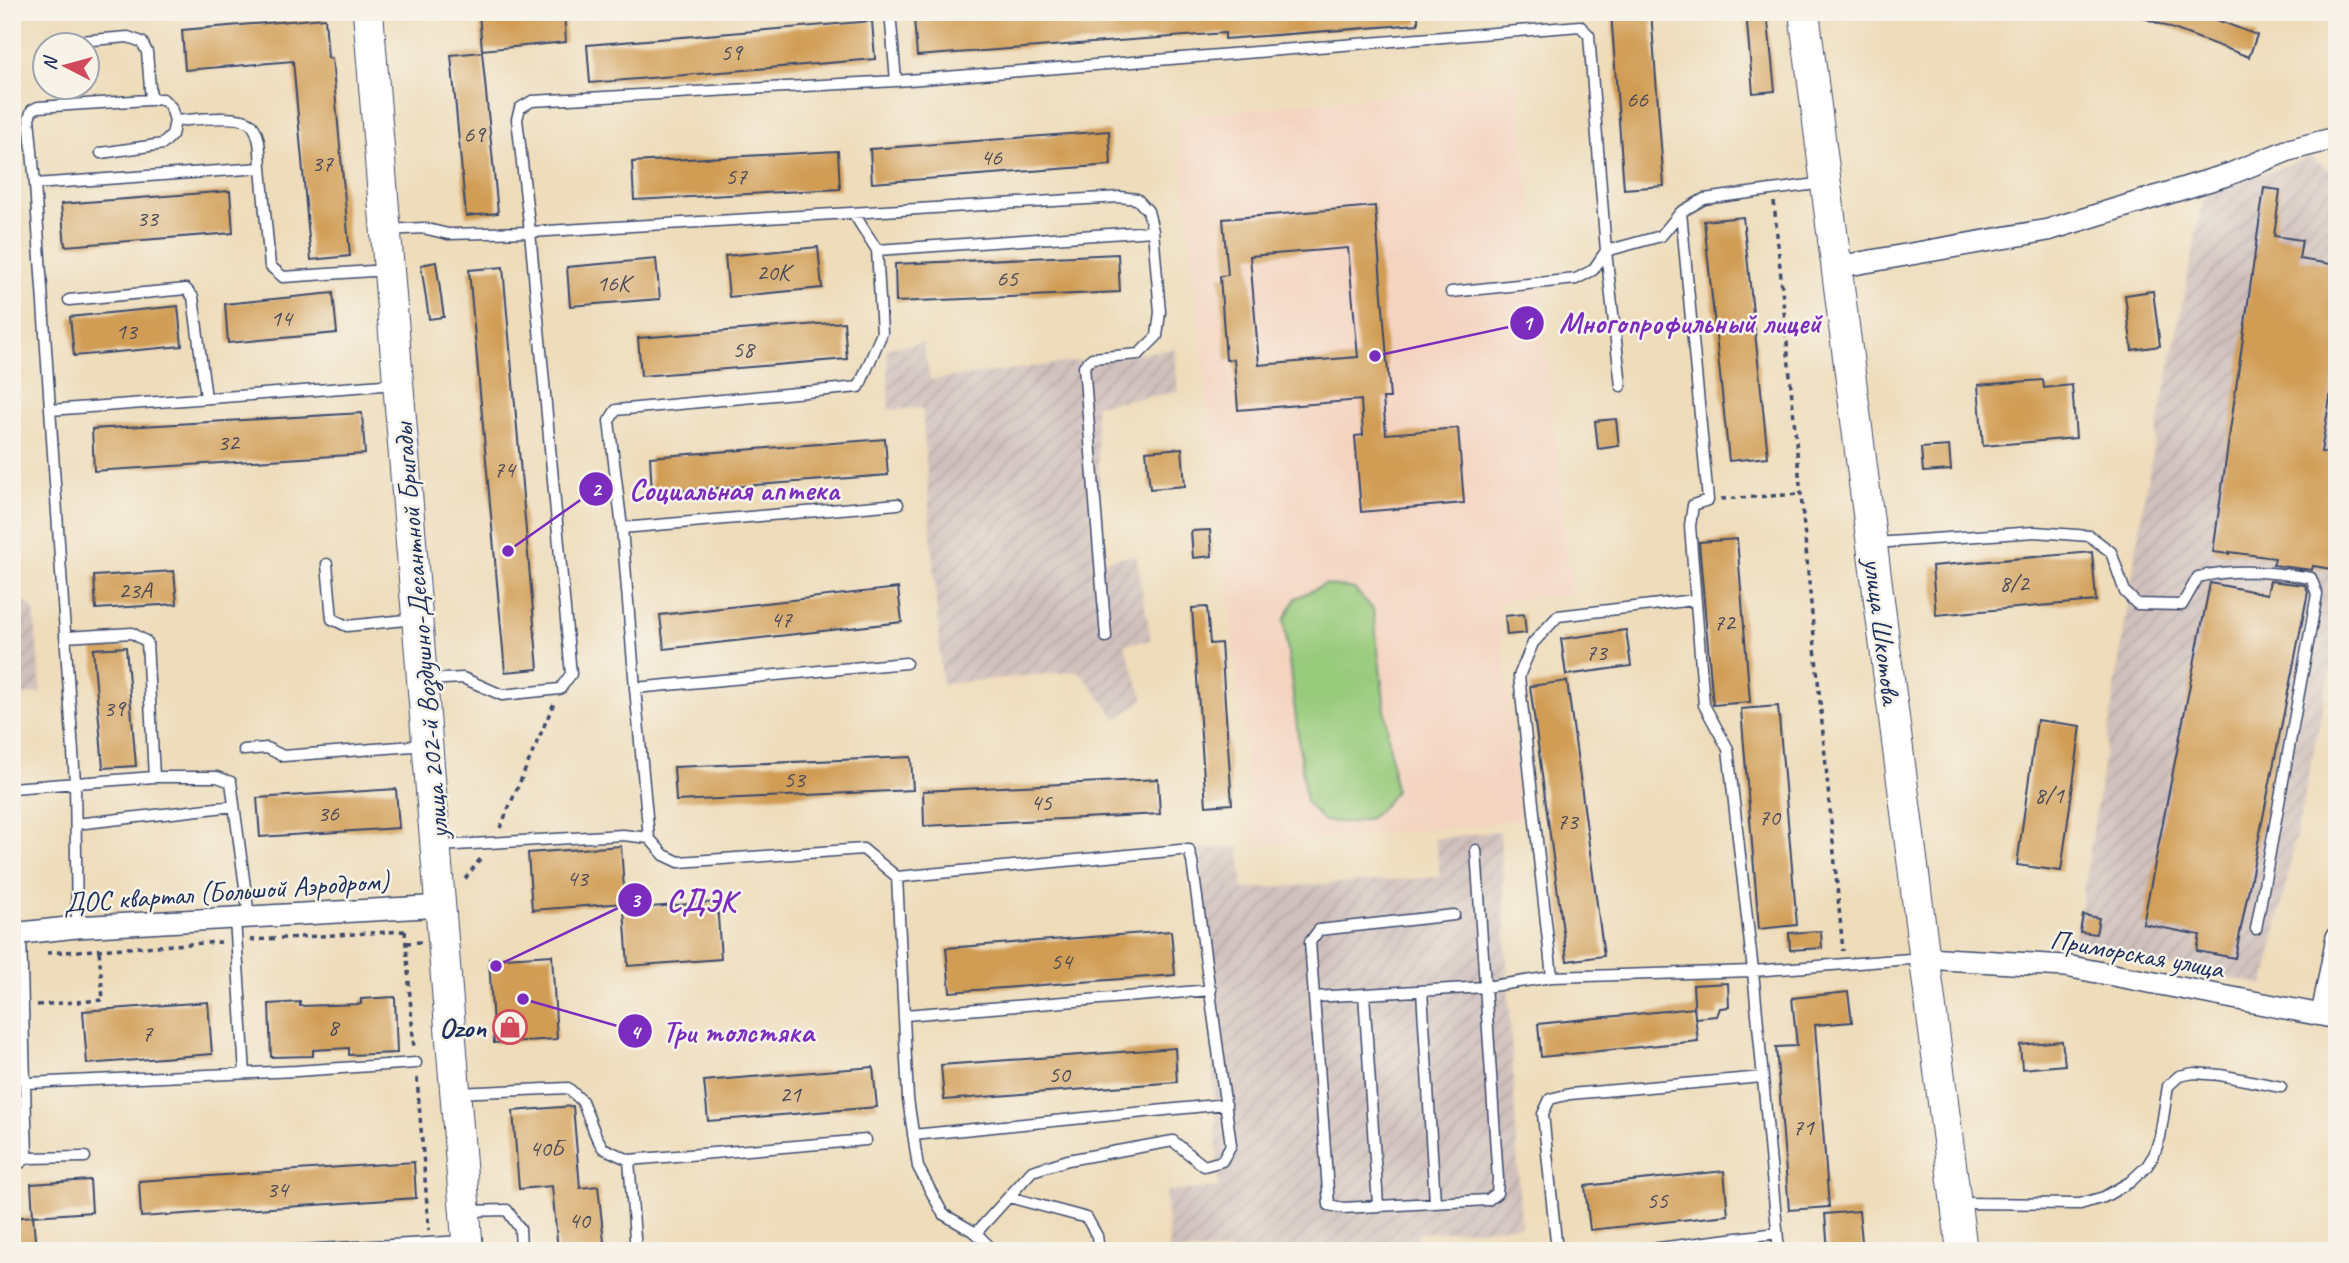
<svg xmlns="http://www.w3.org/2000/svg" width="2349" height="1263" viewBox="0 0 2349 1263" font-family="Caveat,sans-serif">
	<defs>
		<pattern id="industrial-furrows" width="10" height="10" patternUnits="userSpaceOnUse" patternTransform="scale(1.75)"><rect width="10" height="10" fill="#d0c0bc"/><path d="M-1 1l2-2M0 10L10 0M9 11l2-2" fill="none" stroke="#b2a5a4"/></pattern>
	</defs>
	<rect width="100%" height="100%" fill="#f7f3e8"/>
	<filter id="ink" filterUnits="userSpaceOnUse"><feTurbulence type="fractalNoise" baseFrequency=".0143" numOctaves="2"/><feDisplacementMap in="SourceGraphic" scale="14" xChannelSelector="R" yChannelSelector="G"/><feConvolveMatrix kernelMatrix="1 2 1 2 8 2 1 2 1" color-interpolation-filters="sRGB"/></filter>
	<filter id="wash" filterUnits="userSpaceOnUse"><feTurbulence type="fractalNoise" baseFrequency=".00686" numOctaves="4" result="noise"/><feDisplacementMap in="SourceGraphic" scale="28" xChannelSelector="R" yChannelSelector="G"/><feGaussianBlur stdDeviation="1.57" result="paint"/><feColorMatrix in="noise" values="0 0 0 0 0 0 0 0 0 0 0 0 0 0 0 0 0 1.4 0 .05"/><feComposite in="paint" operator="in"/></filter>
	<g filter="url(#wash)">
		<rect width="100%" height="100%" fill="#eedcba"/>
		<path fill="#f4d3c0" d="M1517 81 1572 594 1498 602 1521 820 1255 846 1177 117Z"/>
		<path fill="url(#industrial-furrows)" d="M2309 157 2337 174V637L2265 985 2073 946 2083 894 2146 487 2204 195Z
			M923 343 930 380 1175 349 1178 392 1095 405 1104 560 1136 555 1151 640 1124 644 1144 699 1117 719 1079 671 942 684 922 408 889 410 887 348Z
			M12 591 34 609 41 693 12 696Z
			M1500 831 1521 1226 1418 1233 1419 1251H1169L1166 1192 1219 1187 1200 849 1240 847 1243 889 1440 877 1435 839Z"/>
		<path fill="#98cb7c" stroke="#5a7d6d" stroke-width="2" d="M1325 584 1354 589 1373 609 1395 791C1372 824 1362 824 1323 821L1306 802 1284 620 1296 598Z"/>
		<g id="blocks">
			<path fill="#d19d54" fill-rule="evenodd" d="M479 12H564L566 42 482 50Z
				M983 12H1418V24L1225 39V33L917 56 914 18Z
				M1611 12H1651L1664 186 1624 189Z
				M1746 12H1767L1775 91 1753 93Z
				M2134 12H2196L2257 35 2249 57 2133 14Z
				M325 18 328 58H332L350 256 311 260 293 61 185 70 182 30Z
				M872 21 875 59 590 83 587 45Z
				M482 52 498 213 466 216 451 55Z
				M1109 131 1111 165 872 183 870 149Z
				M838 151 840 189 634 200 632 162Z
				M2264 188 2280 190 2274 236 2302 240 2299 259 2337 265V355L2321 452 2337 453V570L2313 566 2312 570 2273 565 2275 558 2229 552V554L2213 552Z
				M230 191 233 233 65 246 61 204Z
				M1375 206 1390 398H1383L1386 434 1458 428 1464 503 1361 512 1355 436 1363 435 1361 400 1238 410 1234 359 1226 360 1220 276 1228 275 1223 219ZM1348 248 1358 357 1259 365 1250 256Z
				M1743 217 1768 457 1729 461 1704 221Z
				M818 247 822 288 729 297 725 256Z
				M1118 254 1120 292 896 302 895 264Z
				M656 259 660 299 570 306 567 267Z
				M436 262 444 317 429 319 421 265Z
				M503 267 538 669 505 672 469 270Z
				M2153 291 2160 346 2132 350 2125 295Z
				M333 293 337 333 228 343 225 304Z
				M178 306 182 346 74 356 70 317Z
				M844 322 847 359 641 376 638 338Z
				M2043 380 2044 388 2072 385 2076 438 1983 446 1978 385Z
				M362 413 365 454 94 471 92 429Z
				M1616 419 1619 446 1598 449 1595 421Z
				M885 439 888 475 652 493 650 457Z
				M1949 446 1951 470 1923 472 1921 448Z
				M1182 448 1185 486 1150 489 1146 451Z
				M1210 530 1212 556 1193 558 1191 531Z
				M1737 539 1750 702 1713 705 1699 542Z
				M2092 552 2096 601 1936 615 1932 566Z
				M174 571 177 604 96 609 94 576Z
				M2270 581 2305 585 2308 592 2235 958 2197 951 2200 935 2143 924 2210 583 2267 594Z
				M898 588 902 622 664 649 660 615Z
				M1207 607 1210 644 1221 643 1232 804 1206 806 1192 608Z
				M1524 614 1526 633 1507 635 1505 616Z
				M1626 630 1631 666 1566 675 1561 639Z
				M126 647 136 766 103 768 93 649Z
				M1567 681 1604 956 1567 961 1530 686Z
				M1778 706 1797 925 1759 929 1741 709Z
				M2037 720 2081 726 2061 871 2017 865Z
				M911 757 913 790 676 801 674 767Z
				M1158 779 1160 814 924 826 923 791Z
				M396 789 399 828 260 837 257 798Z
				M621 846 625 903 532 910 528 853Z
				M717 902 721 959 628 966 624 909Z
				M2083 915 2099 918 2096 934 2080 932Z
				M1171 931 1175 975 950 992 946 948Z
				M1821 931 1822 948 1790 950 1789 933Z
				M552 955 557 1039 494 1043 489 959Z
				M1728 983 1729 1007 1720 1008 1717 1016 1695 1018 1693 985Z
				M1848 992 1852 1022 1815 1025 1829 1207 1789 1210 1776 1047 1797 1046 1792 998Z
				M395 997 397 1053 349 1055V1048L313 1050V1056L271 1057 269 1004 300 1002V1006L361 1004V999Z
				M208 1002 212 1054 87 1064 83 1011Z
				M1694 1008 1698 1041 1541 1057 1538 1024Z
				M2062 1041 2065 1065 2022 1069 2020 1045Z
				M1175 1048 1177 1082 944 1100 941 1065Z
				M873 1067 877 1107 708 1121 704 1081Z
				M573 1106 580 1188 598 1186 605 1251H558L552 1186 519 1189 513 1111Z
				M414 1162 416 1198 141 1217 139 1181Z
				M1724 1171 1728 1215 1590 1230 1585 1186Z
				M90 1180 92 1212 33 1216 31 1184Z
				M1859 1211 1863 1251H1828L1825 1214Z
				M33 1216 36 1251H12V1218Z"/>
		</g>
	</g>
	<g filter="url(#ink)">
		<use href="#blocks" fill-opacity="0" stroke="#3b496c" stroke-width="2"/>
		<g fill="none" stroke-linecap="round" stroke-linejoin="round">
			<g stroke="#3b496c" stroke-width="13">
				<path id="lane" d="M890 12 896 81 532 101 520 108 517 119 530 232 1120 197 1137 199 1148 211 1153 231
					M68 42 128 37 142 42 147 52 151 100
					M896 81 1580 26 1589 35 1606 251 1661 236 1681 212 1704 199 1824 183
					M101 153 163 144 172 135 175 121
					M35 184 261 168 270 266 283 277 387 270
					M1681 212 1708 500 1693 505 1690 526 1704 705 1728 749 1753 971 1779 1251
					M854 214 877 250
					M388 230 423 228 448 234 530 232 571 674 560 689 502 695 463 678 425 680
					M1451 292 1576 279 1593 270 1606 251 1621 386
					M69 300 186 289 193 297 206 398
					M50 410 396 384
					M622 528 898 504
					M1875 543 2035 532 2090 536 2111 552 2125 592 2137 604 2182 605 2198 577C2236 568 2272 572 2311 578L2317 594 2256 929
					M327 564 332 619 347 626 415 619
					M65 637 132 633 147 642 154 777H217L231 782 249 917
					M635 688 622 528 609 421 616 410 859 387 882 333 877 250 1153 231 1160 312 1157 336 1139 354 1092 358 1084 366 1106 637
					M244 750 267 748 283 756 426 745
					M12 788 154 777
					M76 824 234 806
					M649 838 635 688 906 663
					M439 846 623 835 649 838 664 855 679 862 863 849 897 877 908 1099 918 1167 943 1214 976 1233 994 1251
					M897 877 1180 850H1189L1192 861 1231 1145 1222 1161 1204 1166 1173 1141 1068 1160 1032 1171 976 1233
					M1454 915 1319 930 1310 942 1314 997 1485 987 1552 977 1753 971 1923 958
					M235 919 245 1073
					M77 927 75 782 35 184 29 118 32 110 38 107 163 99 171 107 175 121C190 120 243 113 252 125 261 136 260 155 261 168
					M1552 977 1519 676 1533 643 1558 616 1694 600
					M1422 991 1435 1202
					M1364 994 1378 1205
					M1314 997 1329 1205 1343 1208 1488 1200 1497 1193 1498 1180 1476 850
					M905 1015 1211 990
					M26 1083 296 1071 416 1063
					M457 1093 568 1088 582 1101 596 1136 603 1148 629 1160 636 1251
					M913 1135 1226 1104
					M27 1158 85 1157
					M629 1160 866 1140
					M12 1169 27 1158 21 933
					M1009 1197 1087 1218 1097 1236 1099 1251
					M1959 1203 2080 1204 2104 1197 2130 1182 2147 1166 2154 1155 2160 1137 2168 1086 2179 1076 2194 1073 2220 1075 2281 1087
					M467 1211 507 1210 520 1229 521 1251
					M282 1251 464 1241
					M1557 1251 1543 1114 1550 1099 1570 1094 1762 1077
					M1635 1251 1777 1233"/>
			</g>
			<g stroke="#3b496c" stroke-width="24">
				<path id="street" d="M1837 267 2048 230 2230 174 2289 150 2328 140 2337 141
					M12 934 77 927 443 906
					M1925 958 2066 966 2337 1018
					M2322 1015 2337 937"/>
			</g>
			<g stroke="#3b496c" stroke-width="32">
				<path id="secondary" d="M368 12C400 425 437 838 468 1251
					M1804 12 1962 1251"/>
			</g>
			<path stroke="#3b496c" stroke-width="3.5" stroke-dasharray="5 5" stroke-linecap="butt" d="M1774 202 1843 951
				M1721 499 1801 494
				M500 828 554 703
				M465 879 481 858
				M405 931 414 1049
				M250 940 405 931
				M406 943 421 942
				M47 953 221 942
				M37 1005 103 1000 99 949
				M417 1078 429 1230"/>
			<use href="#lane" stroke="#fff" stroke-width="10"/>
			<use href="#street" stroke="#fff" stroke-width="21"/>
			<use href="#secondary" stroke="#fff" stroke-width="30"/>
		</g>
	</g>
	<defs>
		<g id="shop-ring" transform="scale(1.75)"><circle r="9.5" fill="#f7f3e8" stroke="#d1495b" stroke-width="1.5"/><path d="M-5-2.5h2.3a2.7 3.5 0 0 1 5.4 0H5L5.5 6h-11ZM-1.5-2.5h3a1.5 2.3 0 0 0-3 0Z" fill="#d1495b"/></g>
	</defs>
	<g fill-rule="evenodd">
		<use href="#shop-ring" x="510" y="1027"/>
	</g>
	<g text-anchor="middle" stroke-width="5" stroke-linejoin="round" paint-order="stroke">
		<g font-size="24" fill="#484a5c">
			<text x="731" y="60">59</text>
			<text x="1637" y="107">66</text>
			<text x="474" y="142">69</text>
			<text x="991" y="165">46</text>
			<text x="322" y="171">37</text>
			<text x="736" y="184">57</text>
			<text x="147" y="226">33</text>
			<text x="773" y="280">20К</text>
			<text x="1007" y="286">65</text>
			<text x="613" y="291">16К</text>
			<text x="281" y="326">14</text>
			<text x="126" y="339">13</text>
			<text x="743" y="357">58</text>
			<text x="228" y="450">32</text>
			<text x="504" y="477">74</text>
			<text x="2014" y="591">8/2</text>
			<text x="135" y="598">23А</text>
			<text x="781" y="627">47</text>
			<text x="1724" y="630">72</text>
			<text x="1596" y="660">73</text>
			<text x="114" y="716">39</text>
			<text x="794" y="787">53</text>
			<text x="2049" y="803">8/1</text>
			<text x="1041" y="810">45</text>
			<text x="328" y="821">36</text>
			<text x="1769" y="825">70</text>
			<text x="1567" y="829">73</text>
			<text x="577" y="886">43</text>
			<text x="1061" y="969">54</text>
			<text x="333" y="1035">8</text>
			<text x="147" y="1041">7</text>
			<text x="1059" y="1082">50</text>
			<text x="790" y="1102">21</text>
			<text x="1803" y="1135">71</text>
			<text x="546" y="1156">40Б</text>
			<text x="277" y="1197">34</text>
			<text x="1657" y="1208">55</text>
			<text x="579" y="1228">40</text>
		</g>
		<g font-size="28" fill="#1b2f5e" stroke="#f7f3e8">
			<text transform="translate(420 631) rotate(-95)" y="10">улица 202-й Воздушно-Десантной Бригады</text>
			<text transform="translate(1883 631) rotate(83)" y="10">улица Шкотова</text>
			<text transform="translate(226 891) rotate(-4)" y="10">ДОС квартал (Большой Аэродром)</text>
			<text transform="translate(2137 953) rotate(10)" y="10">Приморская улица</text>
		</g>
		<g font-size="28" font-weight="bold" fill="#1b2f5e" stroke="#f7f3e8" text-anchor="end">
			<text x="486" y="1037">Ozon</text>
		</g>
	</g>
	<path fill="none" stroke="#7b2cbf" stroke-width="2.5" d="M1375 356L1527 323M508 551L596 489M496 966L635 900M523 999L635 1031"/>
	<g fill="#7b2cbf" stroke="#f7f3e8" stroke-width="2.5">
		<circle cx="1375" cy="356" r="7"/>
		<circle cx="508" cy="551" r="7"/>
		<circle cx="496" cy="966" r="7"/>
		<circle cx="523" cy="999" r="7"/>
		<circle cx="1527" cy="323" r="18"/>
		<circle cx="596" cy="489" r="18"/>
		<circle cx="635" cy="900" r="18"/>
		<circle cx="635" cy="1031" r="18"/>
	</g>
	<g font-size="21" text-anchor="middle" font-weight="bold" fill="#fff">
		<text x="1527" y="330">1</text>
		<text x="596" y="496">2</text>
		<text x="635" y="907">3</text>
		<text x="635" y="1039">4</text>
	</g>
	<g font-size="30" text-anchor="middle" font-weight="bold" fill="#7b2cbf" stroke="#f7f3e8" stroke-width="5" stroke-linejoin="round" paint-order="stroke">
		<text x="1690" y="333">Многопрофильный лицей</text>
		<text x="734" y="500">Социальная аптека</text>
		<text x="701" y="911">СДЭК</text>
		<text x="738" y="1042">Три толстяка</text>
	</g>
	<rect width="2349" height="1263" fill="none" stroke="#f7f3e8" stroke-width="42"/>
	<g transform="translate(66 66) rotate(276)"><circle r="33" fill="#f7f3e8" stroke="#9fa5b1" stroke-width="2"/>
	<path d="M0-5L12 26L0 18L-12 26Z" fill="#d1495b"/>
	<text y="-10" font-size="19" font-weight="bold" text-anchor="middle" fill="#1b2f5e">N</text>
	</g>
</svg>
